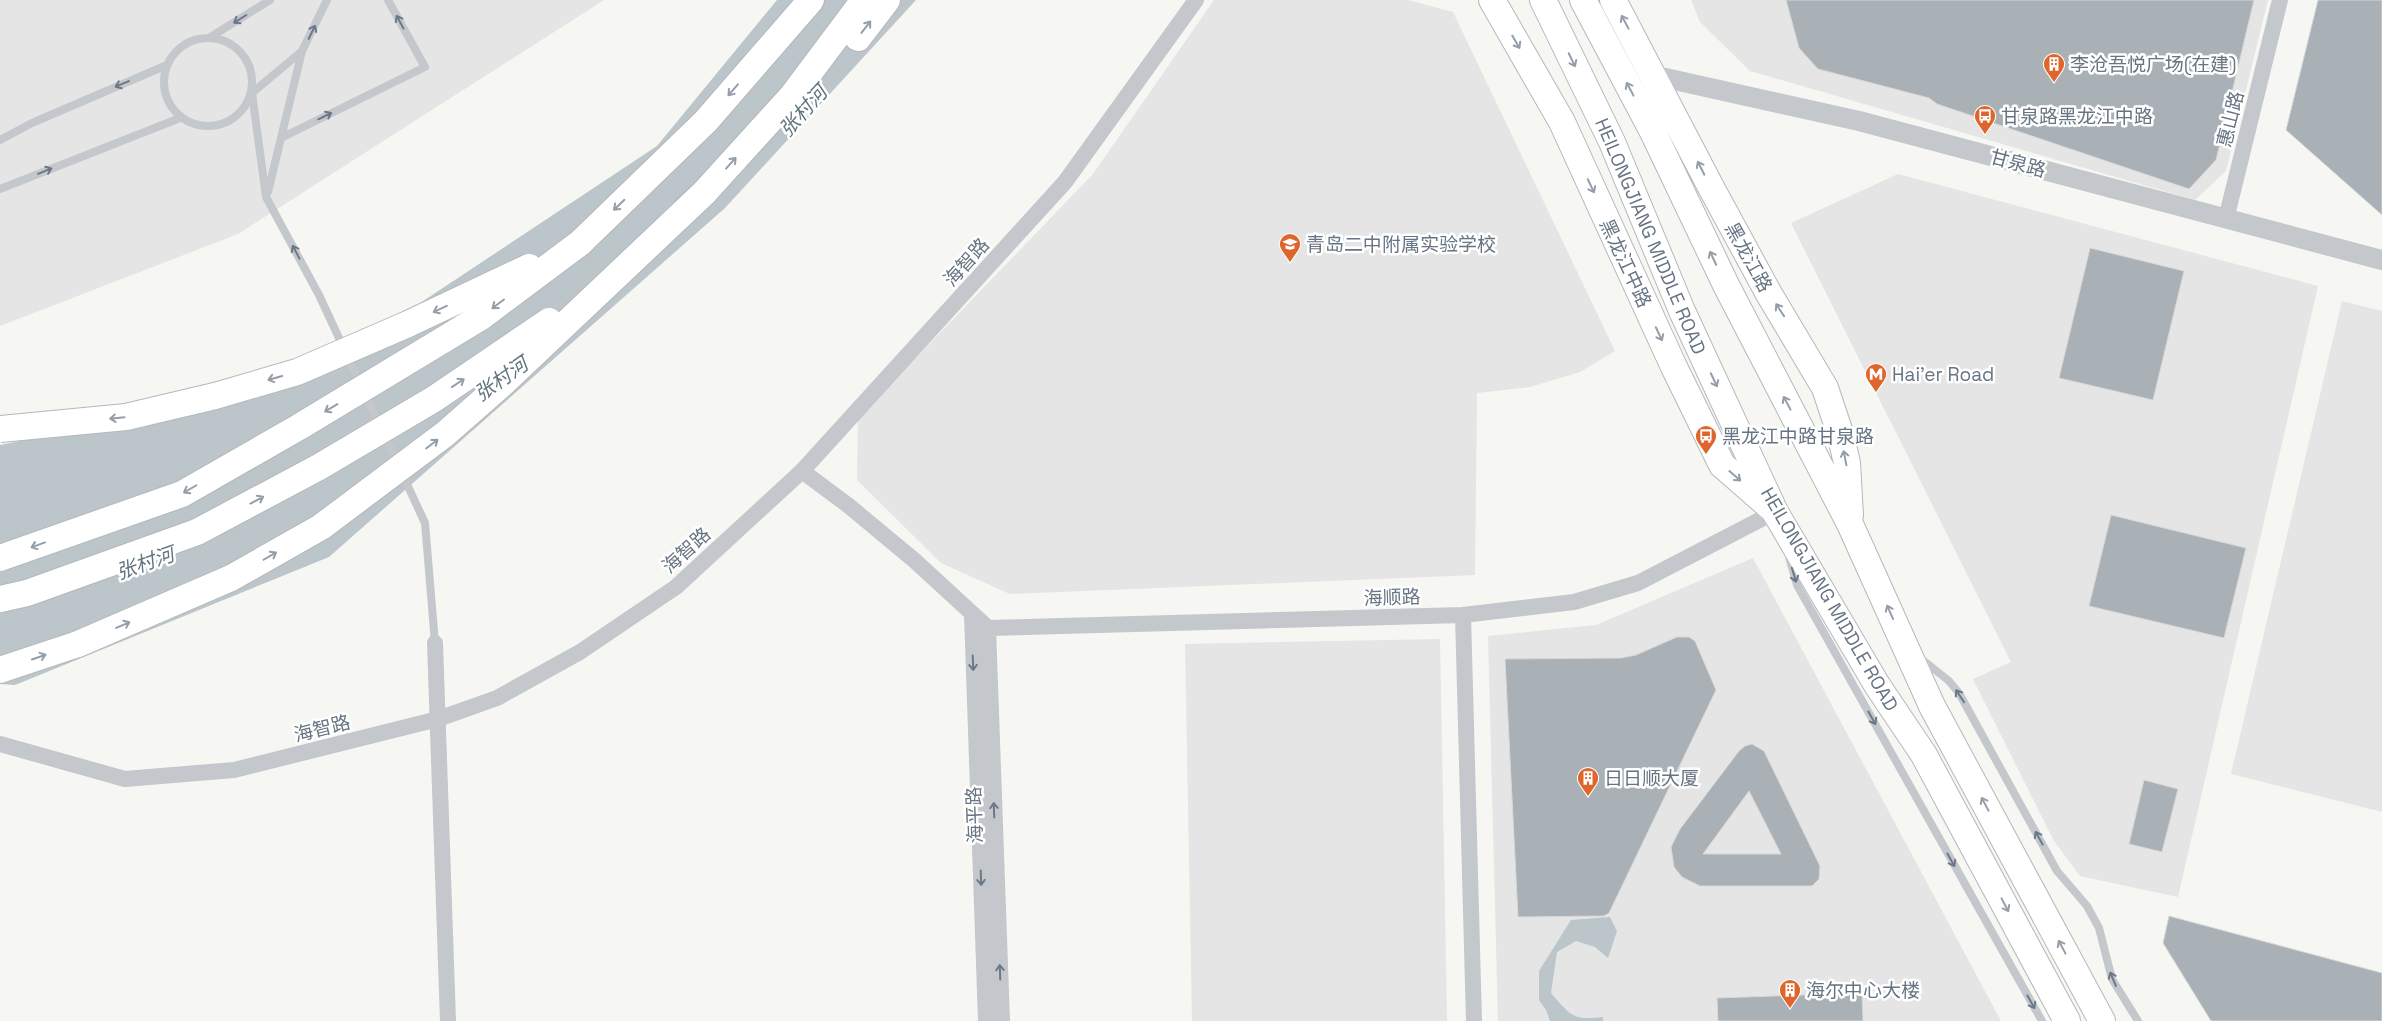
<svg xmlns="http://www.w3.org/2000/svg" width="2382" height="1021" viewBox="0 0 2382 1021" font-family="'Space Grotesk','Noto Sans SC',sans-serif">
	<rect width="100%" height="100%" fill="#f6f6f3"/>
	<path fill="#e4e5e4" d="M0 0H604L238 234 0 326Z
		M1214 0H1408L1453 12 1615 351 1580 372 1530 387 1477 393 1475 575 1010 594 941 563 857 480 858 418 1093 174Z
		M1691 0H2268L2226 171 2195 200 1750 71 1700 22Z
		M1898 174 2318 286 2178 897 2080 876 2054 841 1973 679 2011 662 1791 223Z
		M2342 301 2382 311V812L2231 774Z
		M1753 558 2001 1021H1498L1488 636 1596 625Z
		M1440 639 1447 1021H1192L1185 644Z"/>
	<path fill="#bbc5ca" d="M777 0H916L725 208 329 557 15 685 0 684V445L298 384 657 146Z
		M1610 917 1617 931 1608 958 1595 947 1576 941 1557 952 1551 993C1570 1015 1573 1021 1603 1017V1021H1550L1546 1010 1539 1000V971L1571 920Z"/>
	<path fill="#a9b0b6" stroke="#d8d8d6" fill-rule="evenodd" d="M1786 0H2254L2216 160 2189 189 1937 104 1929 98 1818 69 1799 48Z
		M2318 0H2382V215L2286 130Z
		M2090 248 2184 271 2153 400 2059 378Z
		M2111 515 2246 548 2224 638 2089 606Z
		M1677 637H1689L1695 641 1716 690 1609 913 1604 916 1518 917 1505 659 1621 658 1636 655Z
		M1752 744 1764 751 1820 866 1819 879 1812 886H1700L1682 877 1674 867 1671 847 1680 829 1739 751 1745 746ZM1749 791 1781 854H1703Z
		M2144 780 2178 789 2162 852 2129 844Z
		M2169 916 2382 973V1021H2211L2163 943Z
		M1862 993 1863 1021H1718L1717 998Z"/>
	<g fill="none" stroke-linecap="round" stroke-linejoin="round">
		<g stroke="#b5b8bb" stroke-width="28">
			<path id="trunk" d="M1492 0 1562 122 1674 367 1722 465 1769 506
				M1543 0 1612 142 1682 311 1775 512 1877 685 1924 755 2067 1021
				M1583 0 1653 132 1726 285 1850 524 1932 706 2102 1021
				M1613 0 1713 191 1769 294 1825 388 1840 433 1847 463 1850 515
				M858 38 887 0
				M687 208 704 193 792 96 864 0
				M580 243 706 121 811 0
				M0 670 78 644"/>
		</g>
		<path stroke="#c4c7cb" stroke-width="8" d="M164 82a44 44 0 1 1 88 0a44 44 0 1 1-88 0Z
			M209 38 270 0
			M302 51 252 93 266 197 319 295 425 523 435 643
			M281 138 425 67 388 0
			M0 140 32 123 167 65
			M0 189 180 118
			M268 192 302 51 327 0
			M1789 557 1797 585 2042 1021
			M1919 657 1949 681 1959 693 2057 871 2087 906 2099 928 2112 979 2138 1021"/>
		<path stroke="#c4c7cb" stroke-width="16" d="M2226 219 2280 0
			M802 471 849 506 914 560 988 628 1002 1021
			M972 614 986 1021
			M1463 615 1474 1021
			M988 628 1463 615 1574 602 1638 583 1775 512
			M435 643 448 1021
			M0 744 125 779 234 770 438 719 497 698 580 652 676 587 802 471 1065 182 1196 0"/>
		<path stroke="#c4c7cb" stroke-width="20" d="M1652 75 1859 121 2382 260"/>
		<use href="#trunk" stroke="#fff" stroke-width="26"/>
		<g stroke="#b5b8bb" stroke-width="28" stroke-linecap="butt">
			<path id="trunk-bridge" d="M0 429 126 417 215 396 297 372 408 324 529 267
				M0 558 182 494 299 427 481 317 580 243
				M0 599 27 593 197 532 319 467 434 399 549 321
				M78 644 231 578 321 527 445 434 503 383 704 193"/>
		</g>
		<use href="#trunk-bridge" stroke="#fff" stroke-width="26"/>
	</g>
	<defs><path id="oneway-shaft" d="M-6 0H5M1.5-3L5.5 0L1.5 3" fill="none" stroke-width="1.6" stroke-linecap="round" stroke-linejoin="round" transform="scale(1.25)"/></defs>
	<g stroke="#6b7887">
		<use href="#oneway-shaft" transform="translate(240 19) rotate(148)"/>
		<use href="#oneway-shaft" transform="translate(400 22) rotate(-118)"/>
		<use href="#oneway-shaft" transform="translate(312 32) rotate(-64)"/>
		<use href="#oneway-shaft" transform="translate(122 84) rotate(157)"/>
		<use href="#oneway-shaft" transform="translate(325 116) rotate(-26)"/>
		<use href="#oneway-shaft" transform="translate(45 171) rotate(-22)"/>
		<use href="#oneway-shaft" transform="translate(296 252) rotate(-118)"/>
		<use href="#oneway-shaft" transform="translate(1794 575) rotate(73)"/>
		<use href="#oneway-shaft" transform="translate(973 663) rotate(88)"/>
		<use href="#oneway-shaft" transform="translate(1960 696) rotate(-123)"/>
		<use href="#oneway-shaft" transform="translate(1872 718) rotate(61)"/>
		<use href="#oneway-shaft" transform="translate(994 810) rotate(-92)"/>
		<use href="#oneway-shaft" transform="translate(2039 838) rotate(-119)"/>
		<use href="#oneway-shaft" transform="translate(1951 860) rotate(61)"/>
		<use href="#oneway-shaft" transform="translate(981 878) rotate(88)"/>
		<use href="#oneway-shaft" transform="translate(1000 972) rotate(-92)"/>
		<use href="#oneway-shaft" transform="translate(2113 979) rotate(-113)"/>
		<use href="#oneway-shaft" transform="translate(2031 1002) rotate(61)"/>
	</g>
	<g stroke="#949ea8">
		<use href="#oneway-shaft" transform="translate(1625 22) rotate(-118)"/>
		<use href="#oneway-shaft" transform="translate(866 27) rotate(-52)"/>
		<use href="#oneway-shaft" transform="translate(1516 42) rotate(60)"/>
		<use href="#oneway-shaft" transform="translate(1572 60) rotate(64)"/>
		<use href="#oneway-shaft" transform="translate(1630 89) rotate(-118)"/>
		<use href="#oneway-shaft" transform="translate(733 90) rotate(131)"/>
		<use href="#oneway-shaft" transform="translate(731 163) rotate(-48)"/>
		<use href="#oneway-shaft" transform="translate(1701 168) rotate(-117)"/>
		<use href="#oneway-shaft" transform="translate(1591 186) rotate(65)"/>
		<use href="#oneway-shaft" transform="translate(619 205) rotate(136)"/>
		<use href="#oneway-shaft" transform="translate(1713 258) rotate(-115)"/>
		<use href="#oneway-shaft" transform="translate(498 304) rotate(143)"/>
		<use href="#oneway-shaft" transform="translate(440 309) rotate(155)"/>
		<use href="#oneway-shaft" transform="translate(1780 310) rotate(-123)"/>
		<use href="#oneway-shaft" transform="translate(1659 334) rotate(65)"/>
		<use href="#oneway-shaft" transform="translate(275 378) rotate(164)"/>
		<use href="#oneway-shaft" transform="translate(1714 380) rotate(65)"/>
		<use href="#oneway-shaft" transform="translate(458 383) rotate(-34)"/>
		<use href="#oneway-shaft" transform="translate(1787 403) rotate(-118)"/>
		<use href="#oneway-shaft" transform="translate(331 408) rotate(149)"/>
		<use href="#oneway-shaft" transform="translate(117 418) rotate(174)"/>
		<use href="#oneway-shaft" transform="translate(432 444) rotate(-37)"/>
		<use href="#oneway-shaft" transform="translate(1845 458) rotate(-101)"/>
		<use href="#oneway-shaft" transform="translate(1735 476) rotate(41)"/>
		<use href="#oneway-shaft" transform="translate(190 489) rotate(150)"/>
		<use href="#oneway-shaft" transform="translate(257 500) rotate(-28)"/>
		<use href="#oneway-shaft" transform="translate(38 545) rotate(160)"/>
		<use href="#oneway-shaft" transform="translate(270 556) rotate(-30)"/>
		<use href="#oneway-shaft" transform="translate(1890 612) rotate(-114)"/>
		<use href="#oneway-shaft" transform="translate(123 625) rotate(-23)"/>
		<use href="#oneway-shaft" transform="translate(39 657) rotate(-19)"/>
		<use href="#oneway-shaft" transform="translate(1985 804) rotate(-118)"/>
		<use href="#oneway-shaft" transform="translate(2005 905) rotate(62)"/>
		<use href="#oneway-shaft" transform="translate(2062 947) rotate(-118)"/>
	</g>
	<defs>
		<g id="building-pin" transform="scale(1.125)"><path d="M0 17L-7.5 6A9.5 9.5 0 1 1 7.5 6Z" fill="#de652c" stroke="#fff"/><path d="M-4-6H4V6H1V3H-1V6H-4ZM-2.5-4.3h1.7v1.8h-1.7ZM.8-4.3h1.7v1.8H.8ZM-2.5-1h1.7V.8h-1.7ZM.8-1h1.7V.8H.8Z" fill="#fff"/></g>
		<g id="bus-pin" transform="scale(1.125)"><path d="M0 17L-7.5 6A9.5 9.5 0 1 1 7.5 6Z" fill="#de652c" stroke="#fff"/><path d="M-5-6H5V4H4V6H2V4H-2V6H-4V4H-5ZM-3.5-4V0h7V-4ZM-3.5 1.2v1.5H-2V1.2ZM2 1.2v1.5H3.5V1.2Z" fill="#fff"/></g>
		<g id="school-pin" transform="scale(1.125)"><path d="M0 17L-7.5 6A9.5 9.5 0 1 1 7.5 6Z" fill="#de652c" stroke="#fff"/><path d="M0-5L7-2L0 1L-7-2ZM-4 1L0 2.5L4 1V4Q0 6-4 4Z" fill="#fff"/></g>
		<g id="metro-pin" transform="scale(1.125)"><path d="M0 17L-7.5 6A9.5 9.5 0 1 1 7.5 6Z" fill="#de652c" stroke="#fff"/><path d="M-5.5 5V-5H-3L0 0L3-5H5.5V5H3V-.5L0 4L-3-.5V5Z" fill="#fff"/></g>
	</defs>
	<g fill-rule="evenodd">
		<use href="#building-pin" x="2054" y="64"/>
		<use href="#bus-pin" x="1985" y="116"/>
		<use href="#school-pin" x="1290" y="244"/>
		<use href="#metro-pin" x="1876" y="374"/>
		<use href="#bus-pin" x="1706" y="436"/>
		<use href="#building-pin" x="1588" y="778"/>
		<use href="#building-pin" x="1790" y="990"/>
	</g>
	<g text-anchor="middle" stroke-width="5" stroke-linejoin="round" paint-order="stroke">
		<g font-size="19" fill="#667483" stroke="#fff" text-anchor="start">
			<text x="2070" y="71">李沧吾悦广场(在建)</text>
			<text x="2001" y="123">甘泉路黑龙江中路</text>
			<text x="1306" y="251">青岛二中附属实验学校</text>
			<text x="1892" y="381">Hai'er Road</text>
			<text x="1722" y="443">黑龙江中路甘泉路</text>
			<text x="1604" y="785">日日顺大厦</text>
			<text x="1806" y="997">海尔中心大楼</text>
		</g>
		<g font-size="19" fill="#667483" stroke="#fff">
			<text transform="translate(2230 119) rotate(-76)" y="7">惠山路</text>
			<text transform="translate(2018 163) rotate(15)" y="7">甘泉路</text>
			<text transform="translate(1651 236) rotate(67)" y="7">HEILONGJIANG MIDDLE ROAD</text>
			<text transform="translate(1749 257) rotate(61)" y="7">黑龙江路</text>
			<text transform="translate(966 262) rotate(-48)" y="7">海智路</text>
			<text transform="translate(1626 263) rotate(65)" y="7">黑龙江中路</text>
			<text transform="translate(686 550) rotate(-42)" y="7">海智路</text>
			<text transform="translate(1392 597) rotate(-2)" y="7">海顺路</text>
			<text transform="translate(1830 599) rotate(60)" y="7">HEILONGJIANG MIDDLE ROAD</text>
			<text transform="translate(322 728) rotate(-14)" y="7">海智路</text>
			<text transform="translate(974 815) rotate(-92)" y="7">海平路</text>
		</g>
		<g font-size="20" font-style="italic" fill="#62757f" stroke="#fff">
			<text transform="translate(803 111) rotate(-48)" y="7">张村河</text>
			<text transform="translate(501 379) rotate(-35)" y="7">张村河</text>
			<text transform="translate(145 563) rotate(-19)" y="7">张村河</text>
		</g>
	</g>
</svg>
